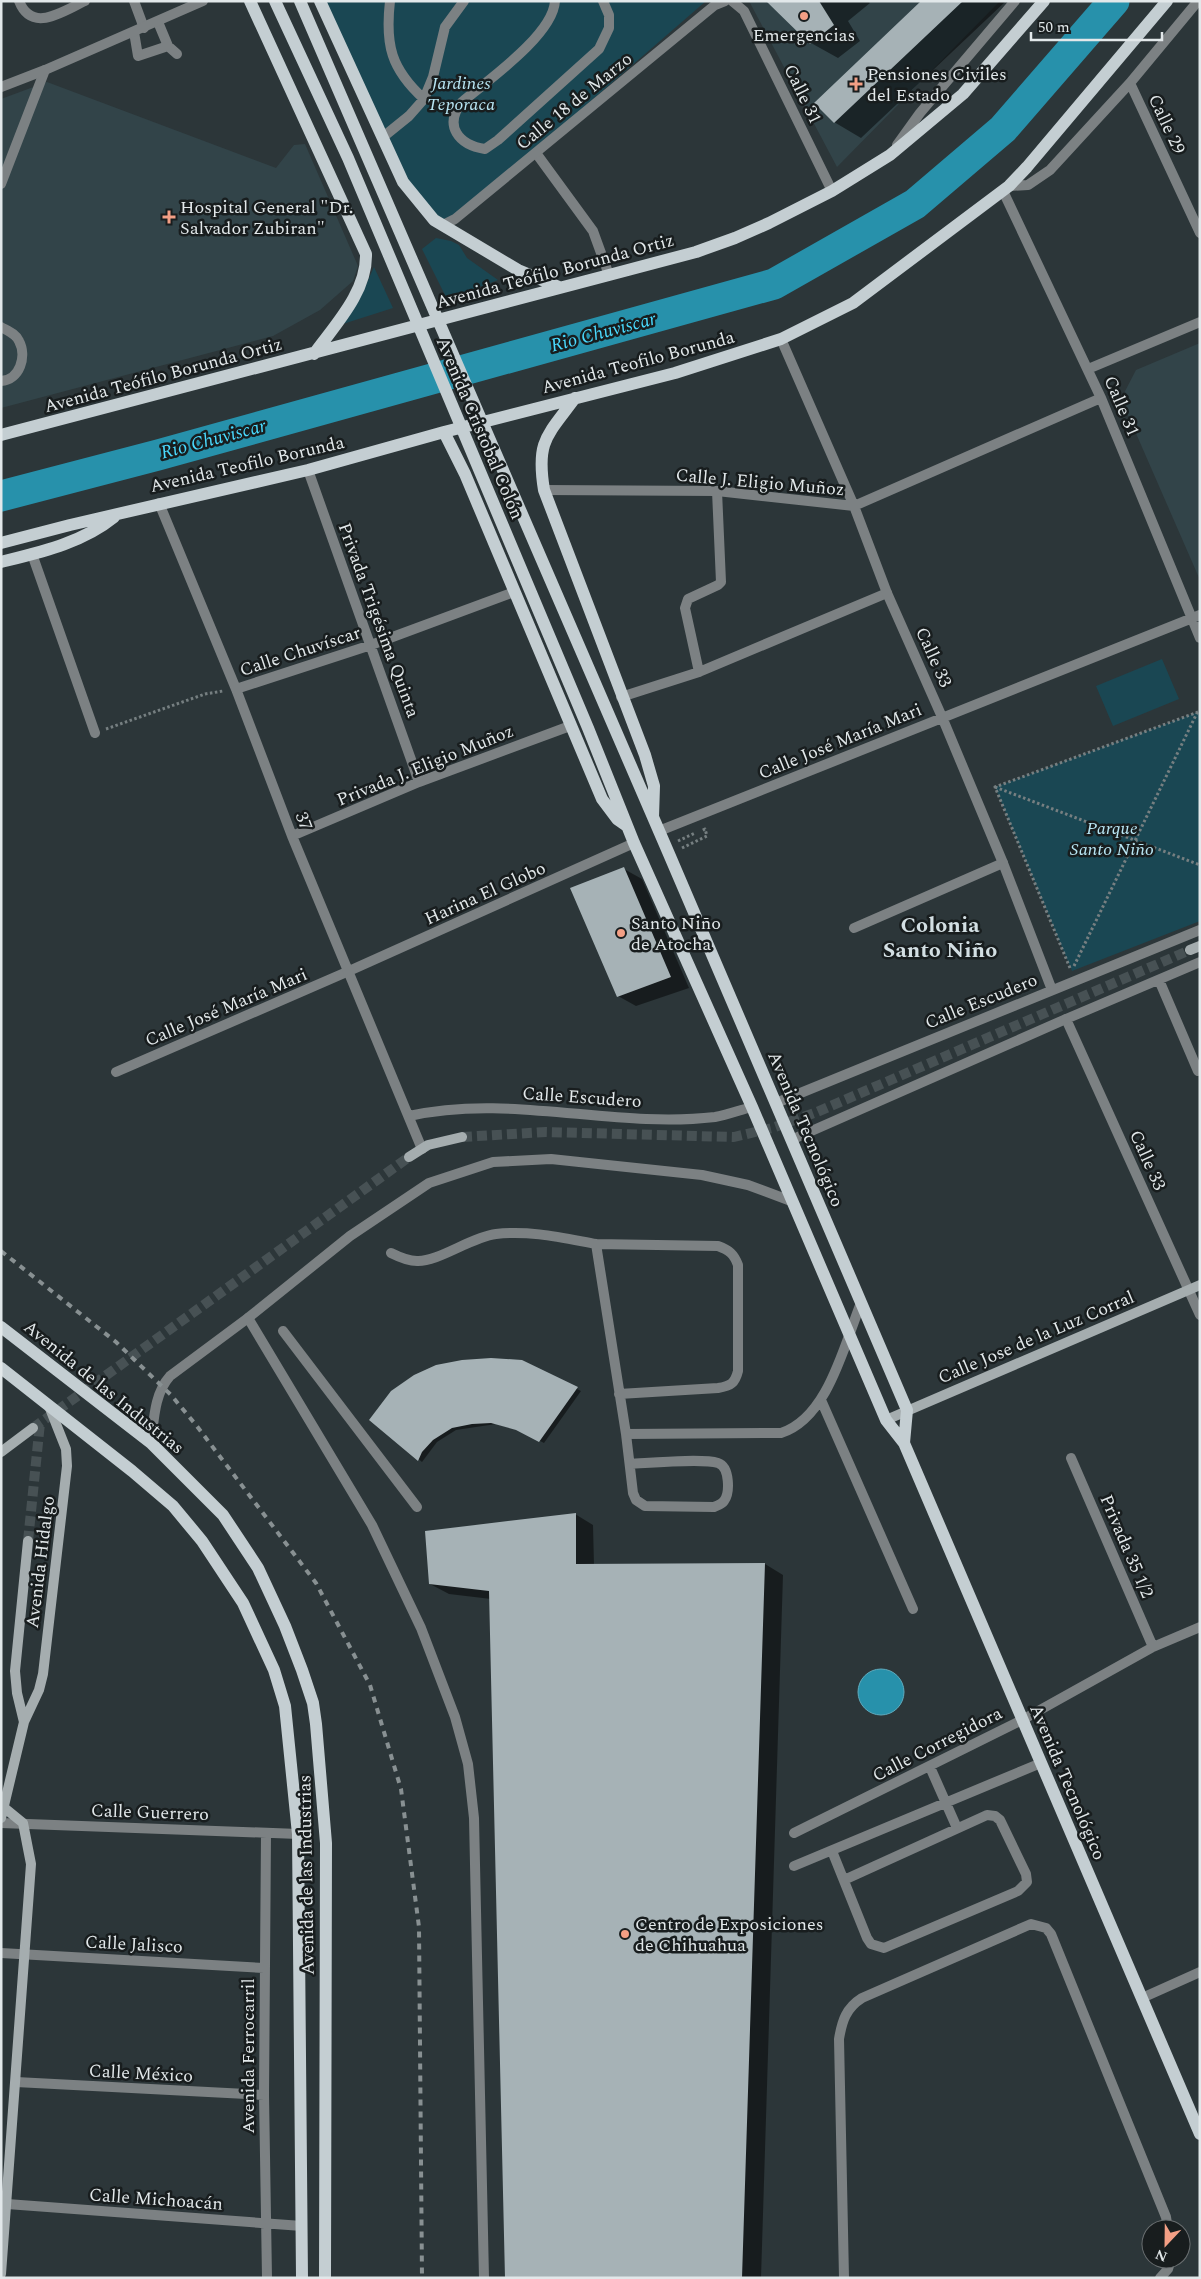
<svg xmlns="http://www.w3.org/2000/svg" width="1201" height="2279" viewBox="0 0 1201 2279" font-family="Spectral,serif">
	<rect width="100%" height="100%" fill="#2c3639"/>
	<path fill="#324449" d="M749 1H1000L837 167Z
		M47 82 276 168 294 145 305 144 358 266 353 281 320 310 273 336 1 408V99Z
		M1200 343V580L1121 399 1136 370Z"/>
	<path fill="#1a4753" d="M325 1H706L455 219 434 223 399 184Z
		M436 238 451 241 459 245 467 258 498 280 466 292 446 297 422 249Z
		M374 267 393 308 324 330 349 313 365 287Z
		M1162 659 1179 699 1113 726 1096 686Z
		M1198 712 1200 718V921L1072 971 995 787Z"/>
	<path fill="#2791ab" stroke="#5fabbe" d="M858 1692a23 23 0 1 1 46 0a23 23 0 1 1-46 0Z"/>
	<path fill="#0007" d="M768 1H868L870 3 848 21 860 41 838 58 811 43Z
		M923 1 1005 2 861 138 834 122Z
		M624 869 642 879 689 988 636 1006 618 996Z
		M522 1361 581 1391 544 1443 521 1431 496 1424 456 1430 437 1442 422 1462 371 1420Z
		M575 1514 593 1525 594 1565 765 1564 783 1575 761 2278H507L491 1599 449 1594 430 1584Z"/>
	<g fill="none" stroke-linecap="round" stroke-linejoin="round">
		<path stroke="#2791ab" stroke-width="31" d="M1 496 158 455 774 284 915 204 1003 129 1114 1"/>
	</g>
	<path fill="#a6b2b6" d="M766 1H819L834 25 810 44Z
		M921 1H963L834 123 814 103Z
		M624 867 671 977 617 997 570 888Z
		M491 1358 522 1360 578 1387 539 1442 516 1430 491 1423 472 1424 452 1428 433 1440 422 1452 418 1461 369 1420 391 1391 414 1375 436 1365 462 1360Z
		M576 1513V1564L765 1563 742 2278H505L489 1591 429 1584 425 1531Z"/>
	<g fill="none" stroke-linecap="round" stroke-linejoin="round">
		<path stroke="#475154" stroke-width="10" stroke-dasharray="10 5" stroke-linecap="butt" d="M462 1137 546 1132 734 1137 772 1128 817 1112 1190 950
			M33 1428 409 1157
			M28 1541 40 1423"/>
		<path stroke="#767f81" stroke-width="3" stroke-dasharray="2.5 2.5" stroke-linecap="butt" d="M106 729 205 694 223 691
			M995 787 1200 865
			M678 841 695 833
			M682 848 707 836 705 829 701 831
			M1074 966 1197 713
			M1070 968 995 787 1198 712"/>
		<path stroke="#7c8183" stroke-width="10" d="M19 1C32 34 63 11 85 1
			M134 1 144 28
			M390 1C385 45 391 69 424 99
			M555 1C553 35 488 80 462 102 443 126 459 145 485 149L498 140 599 49 609 28V15L603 1
			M158 22 168 46 177 54
			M134 32 138 56 168 46
			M383 137 409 116 424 99 433 77 445 27 464 1
			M536 153 593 231 609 275
			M1 184 45 70
			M1 327C8 331 16 334 19 341 27 356 20 380 1 381
			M699 672 685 608 688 599 718 585 721 582 717 491
			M621 697 699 672 887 593
			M854 928 1003 863
			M116 1072 349 971
			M791 1140 1066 1019
			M596 1244 718 1246C729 1250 734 1254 738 1265V1371C735 1383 731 1386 718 1388L619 1394
			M391 1253C399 1257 408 1261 417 1261 438 1262 471 1237 496 1234 530 1230 563 1238 596 1244L626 1434
			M248 1318 372 1525 421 1628 455 1717 468 1764 474 1818 484 2278
			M283 1331 417 1507
			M821 1400 913 1609
			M630 1464C650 1463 702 1458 718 1463 730 1467 730 1493 724 1501 721 1505 718 1505 714 1507L645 1506 636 1500 633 1493 626 1434 781 1433C828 1418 844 1345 861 1303
			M930 1767 957 1828
			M794 1833 1022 1720
			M832 1851 867 1938 871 1944 884 1948 1018 1891 1027 1882 1026 1874 1000 1820 995 1816 987 1815 844 1880
			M794 1866 1041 1763
			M844 2278 839 2039C842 2021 846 2008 862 1998L1031 1924 1046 1928 1051 1934 1166 2217 1168 2229
			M1160 2278 1168 2269 1171 2259"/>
		<path stroke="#7c8183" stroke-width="10" d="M732 1 744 11 832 191
			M1130 83 1200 233
			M1 87 45 70 203 1
			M897 145 920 113 1015 1
			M1009 186 1028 185 1050 170 1130 83 1198 1
			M1003 191 1101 398 1200 638
			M443 225 455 219 715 5 725 1
			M781 339 854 506 887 593 942 717 1003 863 1052 990
			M1088 369 1200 322
			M308 470 419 782
			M544 490 717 491 854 506 1101 398
			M159 503 236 689 292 836 422 1149
			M32 554 95 733
			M236 689 371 645 514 592
			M659 831 1200 615
			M292 836 419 782 570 726
			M1200 962 1066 1019 1200 1315
			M349 971 634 843
			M1159 980 1198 1071
			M776 1103 1200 930
			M409 1116C510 1093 613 1129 715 1117 727 1115 740 1110 752 1107
			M151 1443C154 1420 154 1394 170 1376L248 1318 350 1236 429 1183 493 1162 551 1159 702 1175 748 1185 791 1201
			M1071 1458 1153 1647
			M1022 1720 1153 1647 1200 1627
			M1 1823 298 1834
			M266 1833 264 2095 267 2278
			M1 1953 264 1968
			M1142 1998 1200 1972
			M16 2082 264 2095
			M7 2204 302 2226"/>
		<path stroke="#a5adaf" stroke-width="10" d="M1190 950 1200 946
			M409 1157 428 1145 462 1137
			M886 1420 1200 1285
			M1 1452 33 1428
			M24 1722 17 1693 15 1671 28 1541
			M1 1805 23 1823 31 1864 1 2274
			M1 1818 24 1722 39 1690 43 1674 67 1466 66 1449 49 1406"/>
		<path stroke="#c4ced2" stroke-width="12" d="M250 1 366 254C367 292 335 325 314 354
			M275 1 348 158 588 728 634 843 752 1107 886 1420 904 1443 1200 2134
			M300 1 669 854 907 1410 904 1443
			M320 1 403 182 434 220 518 270 559 287
			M575 398C547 436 536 441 544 490L645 755 654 786 653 817
			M444 432 465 474 602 799 617 819 627 826
			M1 435 609 275 696 252 735 238 769 223 832 191 890 155 963 94 1044 1
			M1 543 70 525 308 470 444 432 675 373 781 339 853 303 1009 186 1027 167 1167 1
			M1 562C41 552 82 543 114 517
			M1 1327 151 1443 223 1515 258 1568 285 1626 302 1670 313 1703 316 1724 326 1843 325 2278
			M1 1368 132 1471 173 1506 202 1541 243 1603 274 1670 285 1706 298 1834 302 2278"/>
		<path stroke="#889092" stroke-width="4" stroke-dasharray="6 6" stroke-linecap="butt" d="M1 1251 116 1342 171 1395 196 1425 316 1583 370 1685 401 1789 419 1927 422 2278"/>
	</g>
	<g fill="#f39f85" stroke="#181d1e" stroke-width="2">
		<circle cx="804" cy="16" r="5"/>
		<path d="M853.5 76.5h5v5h5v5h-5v5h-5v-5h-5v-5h5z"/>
		<path d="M166.5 209.5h5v5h5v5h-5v5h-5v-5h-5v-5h5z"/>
		<circle cx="621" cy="933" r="5"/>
		<circle cx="625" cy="1934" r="5"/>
	</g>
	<g text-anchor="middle" stroke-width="5" stroke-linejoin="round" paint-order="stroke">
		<g font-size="18" fill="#e2e8ea" stroke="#181d1e" text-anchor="start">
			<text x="804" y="41" text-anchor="middle">Emergencias</text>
			<text x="867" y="80">Pensiones Civiles<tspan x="867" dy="21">del Estado</tspan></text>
			<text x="180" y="213">Hospital General "Dr.<tspan x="180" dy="21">Salvador Zubiran"</tspan></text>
			<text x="631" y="929">Santo Niño<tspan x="631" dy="21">de Atocha</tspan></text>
			<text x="635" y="1930">Centro de Exposiciones<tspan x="635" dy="21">de Chihuahua</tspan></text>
		</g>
		<g font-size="18" font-style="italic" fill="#b8e6f4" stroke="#181d1e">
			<text x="461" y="89">Jardines<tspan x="461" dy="21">Teporaca</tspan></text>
			<text x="1112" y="834">Parque<tspan x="1112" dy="21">Santo Niño</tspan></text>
		</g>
		<g font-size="18" fill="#e2e8ea" stroke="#181d1e">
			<text transform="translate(803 94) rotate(64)" y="6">Calle 31</text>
			<text transform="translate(574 101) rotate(-39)" y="6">Calle 18 de Marzo</text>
			<text transform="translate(1167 124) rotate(65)" y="6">Calle 29</text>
			<text transform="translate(555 271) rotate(-15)" y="6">Avenida Teófilo Borunda Ortiz</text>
			<text transform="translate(638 362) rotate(-15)" y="6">Avenida Teofilo Borunda</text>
			<text transform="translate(163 375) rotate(-15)" y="6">Avenida Teófilo Borunda Ortiz</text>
			<text transform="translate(1122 406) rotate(67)" y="6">Calle 31</text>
			<text transform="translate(480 428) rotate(67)" y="6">Avenida Cristobal Colón</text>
			<text transform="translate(247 464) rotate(-13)" y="6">Avenida Teofilo Borunda</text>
			<text transform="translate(760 482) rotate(5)" y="6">Calle J. Eligio Muñoz</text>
			<text transform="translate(379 620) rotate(70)" y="6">Privada Trigésima Quinta</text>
			<text transform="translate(300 651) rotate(-18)" y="6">Calle Chuvíscar</text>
			<text transform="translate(934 657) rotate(66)" y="6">Calle 33</text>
			<text transform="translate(840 741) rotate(-22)" y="6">Calle José María Mari</text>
			<text transform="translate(425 765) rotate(-22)" y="6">Privada J. Eligio Muñoz</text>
			<text transform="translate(304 821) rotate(69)" y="6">37</text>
			<text transform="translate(485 893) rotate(-24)" y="6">Harina El Globo</text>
			<text transform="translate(981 1001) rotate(-22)" y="6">Calle Escudero</text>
			<text transform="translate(226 1007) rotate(-23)" y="6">Calle José María Mari</text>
			<text transform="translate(582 1097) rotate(4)" y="6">Calle Escudero</text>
			<text transform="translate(806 1129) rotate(67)" y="6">Avenida Tecnológico</text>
			<text transform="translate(1148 1160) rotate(66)" y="6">Calle 33</text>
			<text transform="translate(1036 1337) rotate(-23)" y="6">Calle Jose de la Luz Corral</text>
			<text transform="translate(104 1387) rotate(39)" y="6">Avenida de las Industrias</text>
			<text transform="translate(1127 1546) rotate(67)" y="6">Privada 35 1/2</text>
			<text transform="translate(40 1562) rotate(-83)" y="6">Avenida Hidalgo</text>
			<text transform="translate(937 1744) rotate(-27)" y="6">Calle Corregidora</text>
			<text transform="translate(1068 1782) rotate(67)" y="6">Avenida Tecnológico</text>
			<text transform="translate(150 1812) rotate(2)" y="6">Calle Guerrero</text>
			<text transform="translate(306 1875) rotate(-91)" y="6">Avenida de las Industrias</text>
			<text transform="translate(134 1944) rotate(3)" y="6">Calle Jalisco</text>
			<text transform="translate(248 2056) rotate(-90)" y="6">Avenida Ferrocarril</text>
			<text transform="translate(141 2073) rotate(3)" y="6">Calle México</text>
			<text transform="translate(156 2199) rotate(4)" y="6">Calle Michoacán</text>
		</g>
		<g font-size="19" font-style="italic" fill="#4adafe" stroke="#181d1e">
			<text transform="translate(603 331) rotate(-15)" y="7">Rio Chuviscar</text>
			<text transform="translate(213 438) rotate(-15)" y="7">Rio Chuviscar</text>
		</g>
		<g font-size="22" font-weight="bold" fill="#d3dfe3" stroke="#181d1e">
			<text x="940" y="932">Colonia<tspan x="940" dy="25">Santo Niño</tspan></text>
		</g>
	</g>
	<rect width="1201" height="2279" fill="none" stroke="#e2e8ea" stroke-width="5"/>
	<g transform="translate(1166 2244) rotate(202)"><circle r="24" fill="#181d1e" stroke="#696e70"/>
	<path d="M0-4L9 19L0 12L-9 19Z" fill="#f39f85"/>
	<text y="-8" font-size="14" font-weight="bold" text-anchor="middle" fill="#e2e8ea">N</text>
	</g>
	<path d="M1031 32v8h131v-8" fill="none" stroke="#e2e8ea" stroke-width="2.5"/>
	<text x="1038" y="32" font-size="15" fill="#e2e8ea" stroke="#181d1e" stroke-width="4" paint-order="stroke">50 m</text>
</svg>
